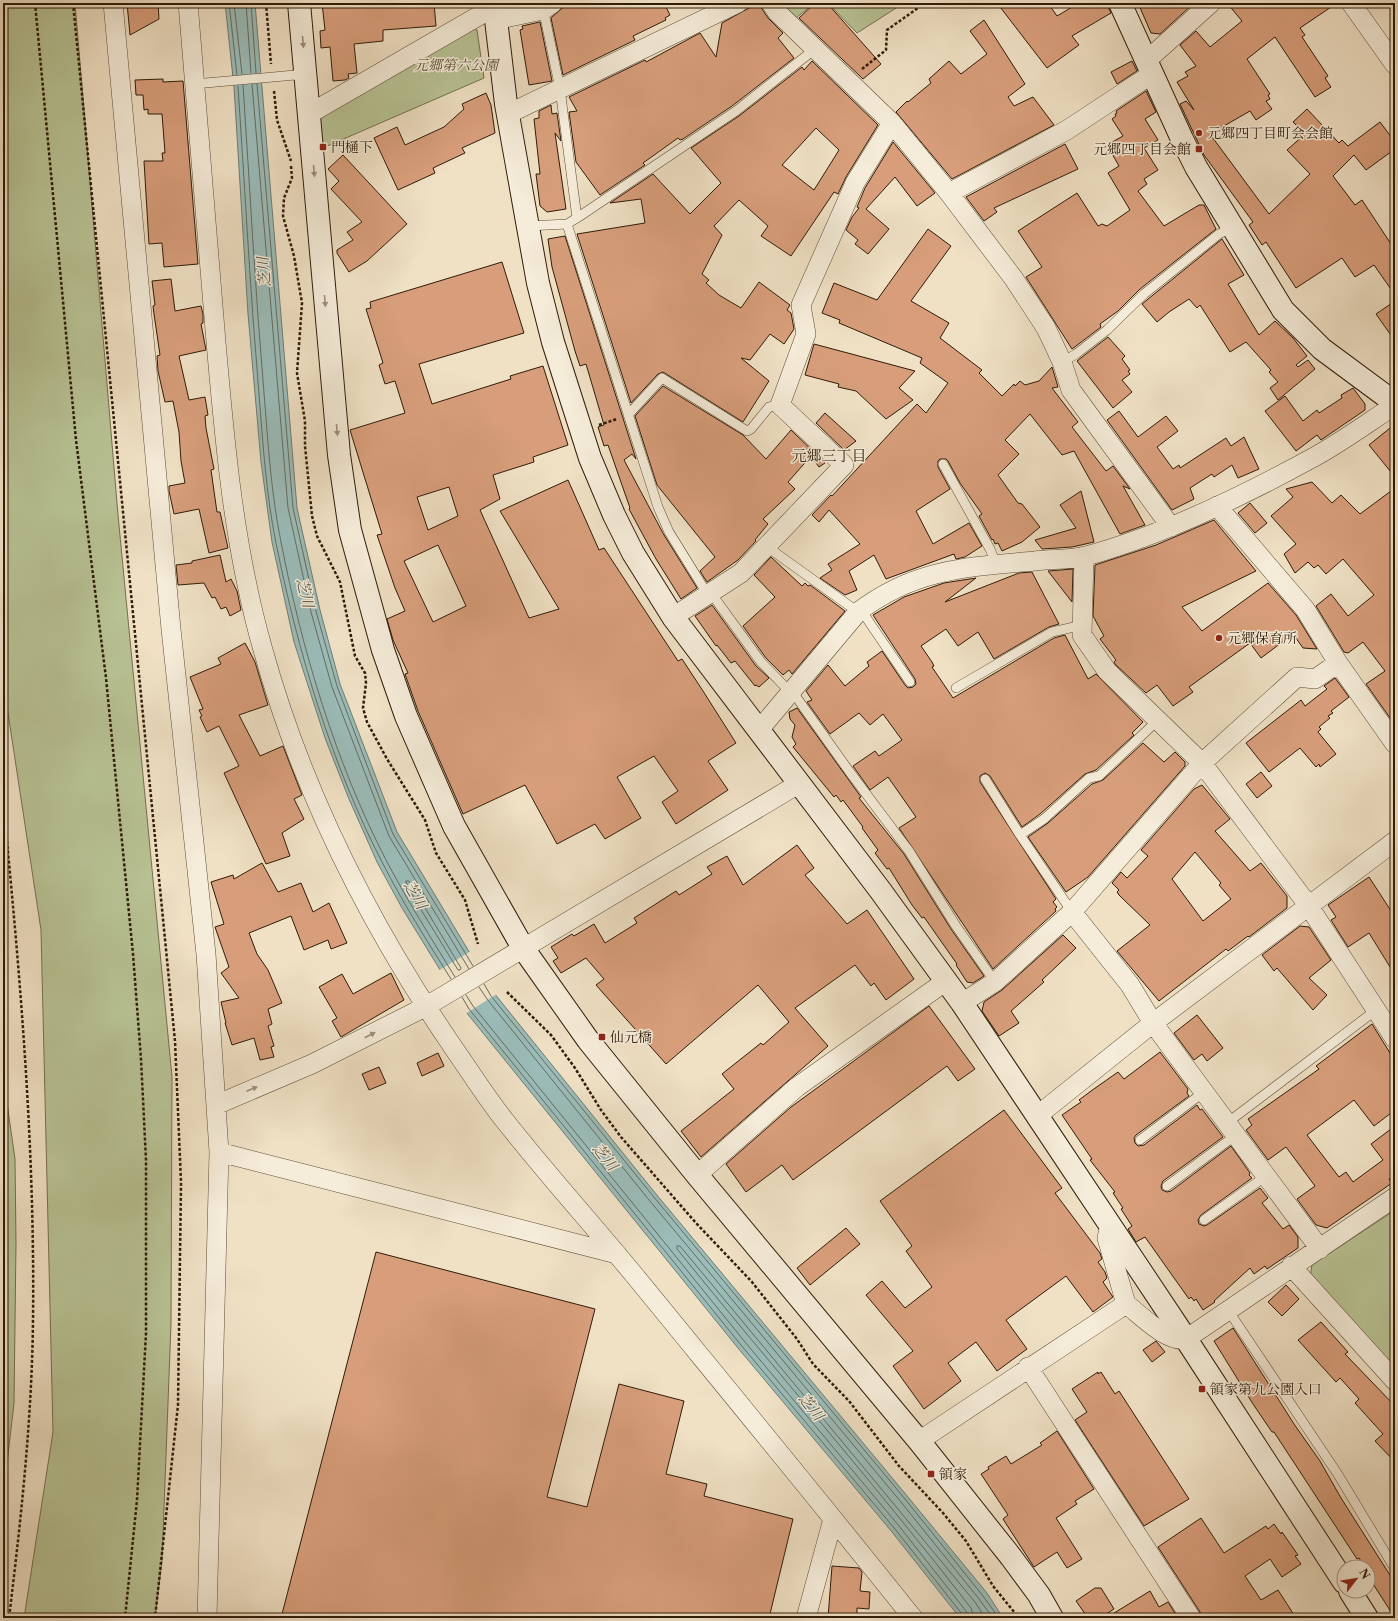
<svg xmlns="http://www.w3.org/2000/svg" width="1398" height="1621" viewBox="0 0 1398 1621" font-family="'Libre Caslon Text','Noto Serif JP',serif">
	<rect width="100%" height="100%" fill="#f0e1c5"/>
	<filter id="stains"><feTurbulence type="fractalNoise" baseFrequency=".005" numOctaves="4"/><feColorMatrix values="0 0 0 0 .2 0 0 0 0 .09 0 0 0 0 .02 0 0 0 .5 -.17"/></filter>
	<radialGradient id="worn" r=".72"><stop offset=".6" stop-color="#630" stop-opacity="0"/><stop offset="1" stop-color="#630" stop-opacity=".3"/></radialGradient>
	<path fill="#b8c395" stroke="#746f4e" d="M3 3H75L118 515 172 1077 171 1324 162 1561 155 1618H24L53 1432 41 930 3 680Z
		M781 3H814L796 18Z
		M828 3H904L857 33Z
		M472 28 477 30 484 78 325 147 321 146 319 117Z
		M3 1075 15 1159 16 1244 14 1403 3 1498Z
		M1395 1210V1371L1310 1278 1312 1265Z"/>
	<path fill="#9bbcb9" stroke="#707c72" d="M225 3H255L297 508 320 610 340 684 397 832 494 993 656 1194 908 1497 987 1593 1003 1618H960L892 1532 738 1348 466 1012 402 908 377 862 349 799 325 738 294 642 272 542 261 462 248 314 234 87Z"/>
	<path fill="#f0e1c5" d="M471 951 497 994 465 1014 438 971Z"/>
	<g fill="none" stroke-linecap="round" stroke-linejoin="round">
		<path stroke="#656c60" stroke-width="1" d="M229 3 237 75
			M234 3 242 74
			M246 3 251 73
			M251 3 256 73
			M252 84 288 508 311 612 332 687 389 836 469 969
			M257 84 293 508 316 611 337 686 393 834 473 966
			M243 85C250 188 255 290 264 393 268 442 271 493 281 542 302 650 335 761 386 860 407 900 431 938 455 977
			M238 86C245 188 250 291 259 394 263 444 266 494 276 543 298 652 331 763 382 862 403 903 427 941 451 979
			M406 881H409L461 968 460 970H458L415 900Z
			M484 984 491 996 653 1196 905 1499 983 1596 999 1618
			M479 987 487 999 649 1200 901 1502 979 1599 993 1618
			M466 995 473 1006 745 1342 899 1526 966 1611 968 1618
			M462 997 469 1009 741 1345 895 1529 962 1614 963 1618
			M974 1618 971 1608C876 1485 774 1369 677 1249V1246H680L975 1602 985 1618"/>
	</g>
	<path fill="#d89e7b" stroke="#2f1b08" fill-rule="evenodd" d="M127 3H158L159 19 130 35Z
		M322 3H434L436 26 383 30V41L354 44 357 73 348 74 349 78 345 80 333 81 330 47 321 48 320 31 325 30Z
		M568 3H664L670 15 665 18 666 20 633 36 635 40 563 75 551 18Z
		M758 3 768 18 783 33 778 38 794 58 732 106 683 139 680 140 678 138 643 163 645 165 600 195 576 162 569 112 577 111 569 97 645 60 646 62 700 33 716 57 722 23Z
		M815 3H827L881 64 863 79 799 18Z
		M997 3H1048L1057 16 1079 3H1106L1111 13 1072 36 1079 45 1047 68Z
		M1138 3H1194L1160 34 1151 33Z
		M1227 3H1337L1300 28 1305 35 1302 37 1328 76 1325 78 1331 87 1315 97 1275 37 1247 59 1270 94 1268 95 1270 99 1266 101 1272 109 1256 120 1250 111 1210 134 1269 214 1310 174 1287 150 1305 134 1293 122 1307 109 1339 143 1342 140 1348 146 1380 122 1395 142V149L1366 170 1354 155 1333 176 1355 205 1362 200 1395 250V295L1374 265 1355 277 1342 258 1296 288 1266 242 1262 245 1249 225 1253 222 1204 155 1180 104 1186 101 1194 110 1177 82 1188 76 1185 72 1196 66 1180 45 1196 31 1210 47 1242 21Z
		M984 20 1025 84 1008 97 1014 106 1033 97 1054 125 952 179 896 112 907 101 908 102 931 83 929 79 949 61 961 74 987 54 970 31Z
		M540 22 552 81 529 85 520 30 523 29 522 26Z
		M812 61 878 125 846 177 838 194 834 192 791 256 761 236 768 226 739 200 714 226 722 235 702 274 709 280 706 283 719 295 741 308 759 282 790 305 787 310 791 313 794 329 784 344 770 334 750 360 741 358 769 381 743 422 663 372 658 374 631 403 577 234 645 223 641 199 610 203 653 174 690 214 721 183 691 148 739 116 802 67 804 70ZM816 128 839 150 814 190 782 165Z
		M1132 61 1137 71 1117 84 1111 72Z
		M163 79V82L183 81 198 264 164 267 162 243 149 244 144 161H163L162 153H165L162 114H148V109L144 110 143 95H136L135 80Z
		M1146 91 1156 112 1145 119 1158 140 1144 148 1158 170 1144 179 1147 184 1138 191 1164 226 1199 205H1204L1216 229 1140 289 1118 311 1100 324 1101 327 1072 349 1026 277 1042 267 1018 231 1077 193 1098 226 1102 224 1107 226 1130 210 1108 173 1119 166 1107 145 1123 136 1112 119 1116 116 1115 114 1117 113 1116 111Z
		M486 93 491 105 495 133 462 148 465 153 433 168 435 173 398 190 374 138 397 127 405 145 444 127 464 109 462 104Z
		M551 105 552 114 557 113 561 141 555 133 566 209 547 212 540 206 536 174H540L534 119 539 118V111Z
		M893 142 935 193 917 206 895 177 866 209 889 229 868 254 855 244 858 240 846 230 852 217 859 208 857 207 865 188Z
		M1065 144 1078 169 994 208 997 212 984 221 966 197Z
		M343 155 407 224 367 261 349 272 337 253V250L353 240 347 232 362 222 331 189 339 181 328 169Z
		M928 229 951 246 911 301 949 323 940 338 982 370 979 373 1002 396 1014 384 1015 386 1020 381 1025 385 1039 381 1052 367 1058 387 1052 388 1078 422 1072 427 1106 471 1113 466 1130 489 1123 486 1145 525 1120 534 1074 451 1062 455 1030 414 1005 440 1019 454 998 475 1018 503 1022 504 1040 527 1022 542 1002 551 998 543 995 544 993 539 992 540 979 516 982 514 960 483 948 461 946 459H940L938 461V467L950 489 916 511 933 544 969 523 982 546 965 557 956 559 954 554 886 579 874 555 849 571 857 590 845 595 820 578 832 570 828 564 860 544 829 510 819 522 812 515 831 495 832 496 917 404 926 413 948 383 920 363 922 358 839 323 840 320 822 313 834 283 877 300Z
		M565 236 636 459 632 454 624 460 664 535 697 588 681 599 656 559 629 509 630 508 608 445 604 446 598 427 604 425 586 364 580 366 575 351 552 267 548 239Z
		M1222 239 1244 275 1228 284 1259 335 1275 321 1293 338 1307 356 1296 365 1298 367 1308 360 1315 369 1278 400 1270 388 1278 382 1269 372 1271 370 1246 342 1230 352 1200 305 1197 308 1189 299 1169 312 1157 322 1142 304Z
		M502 262 524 333 419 364 432 404 511 379 510 376 543 366 568 445 533 457 534 462 493 475 500 499 480 510 529 618 559 609 500 511 568 480 599 550 604 548 678 661 682 659 703 691 736 743 708 761 728 790 676 824 662 802 678 791 654 756 617 777 641 818 605 839 595 824 557 844 525 785 463 814 418 711 405 674 408 673 393 640 387 619 405 611 395 588 377 535 382 534 350 430 405 413 395 381 385 384 379 365 383 363 366 309 371 308 370 302ZM449 487 458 516 428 530 417 497ZM438 545 466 606 433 622 404 561Z
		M171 279 175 311 201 306 203 314V323L201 324 206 350 179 356 189 400 205 397 208 415 205 416 206 428 214 469 211 470 217 512H220L228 548 209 553 199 509 174 514 169 491V486L185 483 181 461 179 432 173 401 165 402 158 371 157 356 160 355 154 314 153 306 155 305 152 281Z
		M1395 301V341L1376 314Z
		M1108 337 1125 356 1122 359 1130 370 1128 371 1130 374 1122 380 1132 392 1113 408 1077 361Z
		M814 344 915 371 899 388 913 400 886 419 856 391 838 387 839 384 805 375Z
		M663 386 743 435 766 459 791 430 825 463 819 467 811 456 788 482 795 489 763 519 768 524 755 540 756 541 738 560 707 582 700 571 715 557 657 485 635 416Z
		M1353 388 1365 404V410L1321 440 1317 435 1296 451 1265 411 1285 396 1303 421 1317 410 1319 413 1342 398 1341 395Z
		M1119 411 1138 437 1166 416 1178 431 1157 447 1173 469 1179 465 1180 468 1226 438 1231 446 1244 437 1259 469 1238 478 1232 465 1214 477 1212 474 1190 488 1194 499 1172 510 1107 420Z
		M825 413 856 441 844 450 816 423Z
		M1395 424V477L1369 445Z
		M1312 482 1332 503 1341 495 1360 514 1395 488V725L1366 684 1385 671 1363 642 1348 653 1344 652 1316 606 1331 594 1348 616 1374 595 1343 559 1326 574 1318 565 1314 568 1308 562 1295 573 1284 554 1296 544 1271 516 1293 497 1286 489Z
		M1081 491 1094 542 1072 547 1042 549 1035 540 1076 528 1060 505Z
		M1250 503 1267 523 1255 533 1238 513Z
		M1214 520 1256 571 1182 607 1202 631 1268 583 1296 615 1317 649 1303 648 1293 634 1261 658 1250 643 1189 687 1193 692 1173 706 1157 685 1146 693 1115 664 1114 662 1116 660 1100 639 1104 636 1093 616 1095 565 1156 545Z
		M220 555 226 582 231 579 237 591 241 610 230 616 226 607 221 609 215 597 212 598 204 583 178 585 176 565 192 563V561Z
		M771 557 802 586 805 583 808 586 810 585 845 611 792 674 789 670 783 675 766 658 743 626 775 597 754 575Z
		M1073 569 1072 602 1048 571Z
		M1032 572 1059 624 1049 627 994 659 978 632 958 646 946 629 921 646 932 662 934 666 932 667 953 698 1054 638 1065 635 1088 679 1096 674 1143 722 1132 733 1134 735 1096 770 1085 774 1040 814 1022 827 990 776 985 773 980 776V782L1056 899 1053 902 1057 907 1055 909 1056 911 993 969 899 828 916 817 888 777 870 790 853 766 875 751 879 756 902 740 883 714 870 725 859 713 830 734 807 702 812 700 806 691 828 665 845 686 869 666 867 662 882 651 905 685 908 688 913 687 916 684 915 679 873 615 904 597 944 583 976 578 945 602 1019 573Z
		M712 605 756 666 769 678 759 687 756 685 755 686 735 661 731 663 717 645 716 646 695 616Z
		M245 643 255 662 268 705 239 715 260 756 283 746 302 795 294 799 304 819 282 833 290 856 266 864 224 773 239 766 219 726 207 732 200 717 202 716 199 710 203 709 190 677 221 664 218 658Z
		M1335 678 1349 697 1331 711 1333 713 1328 716 1330 718 1319 727 1321 729 1318 732 1336 754 1320 767 1319 764 1316 767 1300 748 1269 772 1246 743 1301 700 1305 706 1327 689 1324 686Z
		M797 708 861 797 859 798 904 854 951 929 984 976 973 983 967 982 956 965 957 964 924 917 922 918 912 905 889 868 887 869 875 853 878 850 862 828 863 827 843 800 841 802 836 795 834 797 793 747 796 744 792 737 795 725 790 719 789 712Z
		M1143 743 1164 762 1175 752 1185 762V766L1088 877 1066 892 1028 837 1048 823 1092 784 1103 780Z
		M1261 772 1272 786 1257 798 1246 784Z
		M1202 785 1230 819 1215 831 1250 871 1261 863 1287 896V908L1249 937 1248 936 1228 951 1226 949 1159 1001 1117 951 1150 925 1119 895 1117 892 1119 890 1112 883 1121 872 1127 878 1148 856 1141 850 1194 789ZM1195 852 1221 883 1219 885 1231 899 1203 921 1172 879Z
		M797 845 814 868 805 875 847 924 867 910 914 979 886 1000 874 983 871 986 855 965 795 1008 828 1046 701 1157 681 1131 734 1089 722 1074 761 1043 763 1045 789 1022 758 985 666 1064 596 985 604 979 586 958 561 973 553 961 558 958 551 947 572 934 574 936 594 924 605 943 637 923 634 918 676 891 679 895 712 874 707 867 727 856 743 885Z
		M262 863 278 892 301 883 313 912 329 903 347 943 331 949 328 940 304 950 291 916 249 933 257 954 268 970 282 1003 268 1009 272 1024 268 1026 274 1046 271 1047 274 1057 260 1060 254 1038 232 1045 225 1023H226L221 1002 239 998 221 973 229 967 215 927 224 924 211 882 233 875 234 879Z
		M1369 877 1395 917V975L1369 933 1348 947 1331 920 1336 917 1328 905Z
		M1300 926 1309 927 1331 960 1309 978 1327 995 1313 1010 1277 968 1274 971 1262 955Z
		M1063 935 1076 948 1042 980 1044 982 1011 1011 1019 1023 999 1036 982 1011 984 1002 1002 990Z
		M391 973 404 1000 341 1037 332 1021 337 1018 319 987 342 974 353 994Z
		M929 1006 975 1069 958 1081 947 1066 793 1180 782 1165 746 1192 726 1164 791 1107Z
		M1197 1015 1223 1048 1207 1061 1202 1054 1194 1060 1174 1033Z
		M1372 1024 1395 1061V1110L1374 1126 1354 1100 1307 1135 1339 1177 1346 1172 1353 1182 1383 1160 1371 1144 1395 1126V1176L1389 1179 1392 1183 1327 1228 1316 1225 1297 1199 1315 1186 1286 1147 1268 1160 1246 1130 1252 1125 1248 1119 1319 1069 1316 1066Z
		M1160 1052 1188 1089 1187 1093 1189 1096 1136 1135 1134 1138 1135 1143 1138 1146 1144 1145 1197 1105 1200 1110 1202 1109 1223 1137 1163 1181 1161 1186 1162 1190 1167 1192 1171 1191 1231 1146 1250 1173 1249 1175 1252 1178 1201 1215 1198 1220 1199 1224 1204 1226 1207 1225 1260 1188 1268 1198 1262 1203 1283 1229 1289 1225 1298 1237V1248L1267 1269 1265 1266 1254 1274 1250 1268 1214 1301 1215 1302 1203 1310 1196 1299 1194 1301 1191 1297 1189 1299 1145 1237 1136 1242 1128 1229 1132 1226 1121 1209 1123 1208 1113 1193 1115 1192 1090 1160 1092 1159 1062 1115 1081 1102 1079 1100 1091 1091 1118 1072 1124 1079Z
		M438 1053 444 1066 422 1076 417 1063Z
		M379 1067 386 1083 369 1090 362 1074Z
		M1004 1110 1062 1188 1055 1193 1100 1253 1102 1259 1098 1262 1105 1272 1107 1278 1103 1282 1113 1297 1093 1312 1066 1276 1006 1320 1027 1349 997 1371 976 1342 948 1363 961 1381 924 1409 893 1366 913 1351 866 1295 882 1281 905 1308 932 1287 906 1251 912 1246 880 1201Z
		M846 1228 860 1244 810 1285 797 1268Z
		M376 1252 595 1309 547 1497 587 1507 619 1384 684 1401 666 1474 707 1484 704 1496 793 1519 769 1618H281Z
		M1286 1285 1299 1299 1282 1316 1268 1302Z
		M1321 1322 1348 1352 1345 1354 1395 1406V1462L1375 1441 1383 1434 1355 1403 1359 1399 1340 1378 1336 1382 1298 1340Z
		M1233 1328 1294 1424 1320 1461 1341 1498 1395 1583V1618L1375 1587 1368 1573V1567H1364L1359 1558 1357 1559 1342 1536 1274 1432H1272L1253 1404 1214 1341Z
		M1156 1341 1165 1352 1152 1362 1143 1350Z
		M1098 1372V1374L1101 1372 1115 1394 1119 1391 1189 1499 1144 1526 1075 1420 1087 1412 1072 1389Z
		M1057 1431 1094 1489 1075 1501 1077 1504 1056 1518 1082 1559 1067 1568 1057 1552 1034 1567 1003 1519 1008 1515 981 1474 989 1469 988 1467 1006 1456 1011 1464 1042 1445 1040 1443Z
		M1201 1518 1224 1553 1266 1526 1268 1529 1274 1524 1281 1534 1282 1532 1298 1555 1295 1556 1301 1564 1282 1577 1270 1559 1245 1576 1261 1600 1278 1590 1296 1618H1202L1200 1612 1158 1547Z
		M832 1566 859 1568 862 1572 860 1591 870 1592 869 1609 857 1608V1618H828Z
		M1095 1588H1101L1114 1609 1100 1618H1088L1076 1601Z
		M1150 1591 1159 1607 1168 1602 1178 1618H1106Z"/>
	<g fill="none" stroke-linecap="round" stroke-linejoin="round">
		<g stroke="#5f4c37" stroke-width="10">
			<path id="lane" d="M543 8 560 89 577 218
				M194 84 295 75 306 76
				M567 224 658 507 669 532 708 595
				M528 226 567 224 577 218 736 111 815 49
				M1062 362 1076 354 1107 330 1144 294 1219 234 1233 227
				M628 415 662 378 747 431 751 429 769 407 780 405
				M943 464 990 549 996 564
				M766 546 858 612
				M711 593 761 662 790 692
				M861 610 910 682
				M956 688 1052 632 1083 625
				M792 691 849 771 909 851 956 926 995 982
				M985 779 1020 835 1072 912
				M1020 835 1044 819 1089 778 1099 776 1158 720
				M1227 1123 1376 1010
				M1140 1140 1204 1092
				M1167 1186 1236 1135
				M1204 1220 1266 1176
				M1228 1310 1337 1473 1395 1569"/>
		</g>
		<g stroke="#5f4c37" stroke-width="20">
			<path id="street" d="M113 3 171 629 206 954 219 1152 207 1618
				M188 3C197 116 206 229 216 342 225 446 234 549 263 650 303 794 373 931 457 1053 473 1076 488 1100 505 1121 547 1174 592 1224 635 1276 728 1390 821 1503 913 1618
				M771 3 777 12 892 123 949 193 1014 279 1046 328 1062 362 1071 390 1171 527
				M1351 3 1395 65
				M495 20 543 10 553 3
				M1146 61 1211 3
				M309 114 494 7
				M508 114 738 3
				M949 193 1067 130 1152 74
				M1217 506 1305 609 1338 663 1395 744
				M1084 556 1082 635 1107 671 1202 763 1308 905 1395 1039
				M673 617 741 573 844 465 780 405 806 334 801 305 855 183 892 123
				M759 730 858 612C914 569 966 567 1035 561 1051 559 1070 560 1086 556 1164 535 1245 495 1316 456 1343 441 1369 422 1395 405
				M1072 912 1130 985 1153 1023 1320 1249
				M962 1003 995 982 1072 912 1202 763 1297 677 1315 679 1338 663
				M216 1105 312 1064 425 1007 800 783
				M1037 1116 1153 1023 1395 841
				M219 1152 617 1254
				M697 1175 797 1087 946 981
				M1110 1225 1107 1238 1126 1304
				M1291 1266 1395 1381
				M1028 1367 1191 1618
				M919 1441 1126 1304C1141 1315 1167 1343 1186 1339L1395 1197
				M806 1618 833 1519"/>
		</g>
		<g stroke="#2f1b08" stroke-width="24">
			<path id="secondary" d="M299 3 339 455 350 530 383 650 406 716 454 826 523 948 588 1040 697 1175 919 1441 1011 1557 1039 1595 1052 1618
				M494 3 506 104 538 283 553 342 590 458 614 515 633 553 673 617 880 890 962 1003 1186 1339 1344 1582
				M1120 3 1182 139 1196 167 1283 310 1322 349 1395 403
				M1350 1591 1367 1618"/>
		</g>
		<path stroke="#2f1b08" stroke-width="2.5" stroke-dasharray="3 2" stroke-linecap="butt" d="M35 3 76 440 106 678 133 954 141 1059 146 1160V1333L137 1500 125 1618
			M73 3 175 1041 181 1182 178 1405 155 1618
			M266 3 271 64
			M862 69 886 50 887 30 925 3
			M274 91 277 120 291 161
			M291 166 292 178 284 198 283 216 294 256 302 303 297 373 305 421V446L312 516 317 536 340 582 355 656 365 673 366 683 363 708 367 722 387 759 425 820 436 853 465 900 478 944
			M599 425 617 419
			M3 801C20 973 35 1146 33 1319 32 1419 21 1519 9 1618
			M507 992 551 1035 575 1068 601 1110 621 1137 696 1223 752 1282 797 1339 813 1364 849 1401 899 1466 943 1513 966 1541 993 1586 1019 1618"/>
		<use href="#lane" stroke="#f5ecd9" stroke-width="9"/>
		<use href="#street" stroke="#f5ecd9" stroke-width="19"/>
		<use href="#secondary" stroke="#f5ecd9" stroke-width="22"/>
	</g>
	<defs><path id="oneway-solid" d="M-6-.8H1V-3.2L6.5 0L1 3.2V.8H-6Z"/></defs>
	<g fill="#9c8e7b">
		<use href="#oneway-solid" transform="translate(303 42) rotate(85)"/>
		<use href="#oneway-solid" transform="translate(314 171) rotate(85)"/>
		<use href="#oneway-solid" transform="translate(325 301) rotate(85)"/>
		<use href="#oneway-solid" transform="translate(337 430) rotate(85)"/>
		<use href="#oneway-solid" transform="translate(370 1035) rotate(-27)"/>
		<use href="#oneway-solid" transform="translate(252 1089) rotate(-23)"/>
	</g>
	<g fill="#8f2418" stroke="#f5ecd9" stroke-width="1.5">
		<circle cx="1199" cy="133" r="4"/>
		<rect x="319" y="143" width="8" height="8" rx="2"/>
		<rect x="1195" y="145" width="8" height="8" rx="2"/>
		<circle cx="1219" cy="638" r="4"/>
		<rect x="598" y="1033" width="8" height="8" rx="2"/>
		<rect x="1198" y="1385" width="8" height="8" rx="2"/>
		<rect x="927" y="1470" width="8" height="8" rx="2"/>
	</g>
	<g text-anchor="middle" stroke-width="3" stroke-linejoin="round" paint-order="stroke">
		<g font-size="14" font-style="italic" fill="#584d32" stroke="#f5ecd9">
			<text x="456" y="70">元郷第六公園</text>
		</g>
		<g font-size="14" fill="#2f1b08" stroke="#f5ecd9" text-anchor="start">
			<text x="1207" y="138">元郷四丁目町会会館</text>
			<text x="331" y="152">門樋下</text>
			<text x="1191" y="154" text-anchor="end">元郷四丁目会館</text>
			<text x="1227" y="643">元郷保育所</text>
			<text x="610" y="1042">仙元橋</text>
			<text x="1210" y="1394">領家第九公園入口</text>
			<text x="939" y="1479">領家</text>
		</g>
		<g font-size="15" font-style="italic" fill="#555346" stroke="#f5ecd9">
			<text transform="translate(264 272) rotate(-95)" y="5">芝川</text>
			<text transform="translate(305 593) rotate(77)" y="5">芝川</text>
			<text transform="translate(415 895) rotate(60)" y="5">芝川</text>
			<text transform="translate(605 1157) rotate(51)" y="5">芝川</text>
			<text transform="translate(811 1407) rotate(51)" y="5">芝川</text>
		</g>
		<g font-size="15" fill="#2f1b08" stroke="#f5ecd9">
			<text x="829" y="461">元郷三丁目</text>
		</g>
	</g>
	<rect width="1398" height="1621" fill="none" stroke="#f0e1c5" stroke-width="16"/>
	<rect x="4" y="4" width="1390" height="1613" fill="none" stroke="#2f1b08" stroke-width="2"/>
	<rect x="8" y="8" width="1382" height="1605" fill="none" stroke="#2f1b08"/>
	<g transform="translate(1356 1579) rotate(59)"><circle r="19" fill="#f5ecd9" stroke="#a69885"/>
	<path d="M0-3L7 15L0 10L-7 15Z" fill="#8f2418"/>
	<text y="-6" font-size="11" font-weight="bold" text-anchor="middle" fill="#2f1b08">N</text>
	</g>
	<rect width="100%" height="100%" filter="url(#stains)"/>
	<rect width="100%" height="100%" fill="url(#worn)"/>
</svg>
